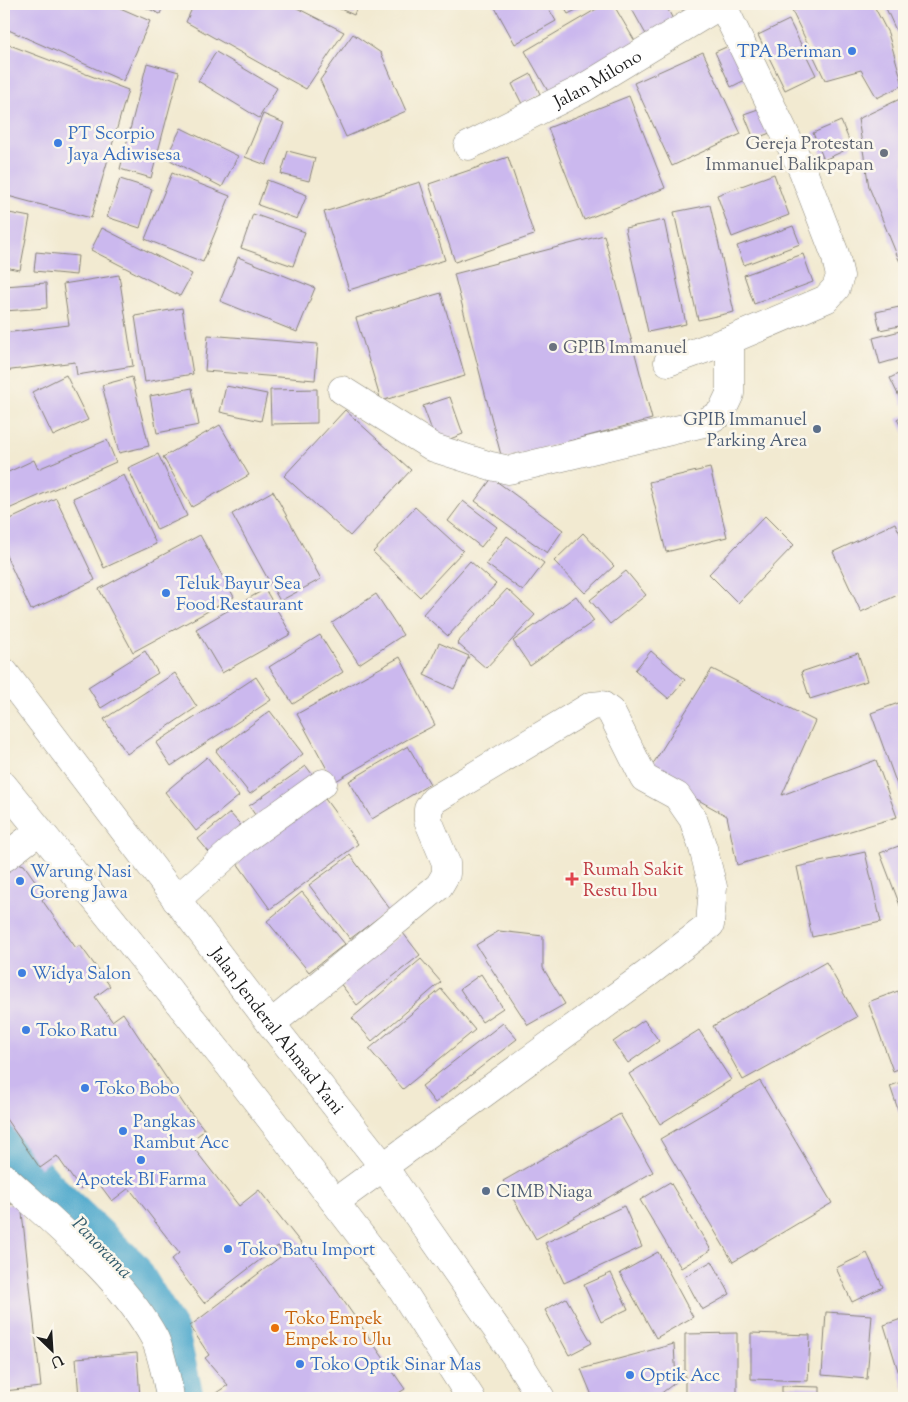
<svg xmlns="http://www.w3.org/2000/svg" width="908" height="1402" viewBox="0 0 908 1402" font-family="'Sorts Mill Goudy',serif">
	<rect width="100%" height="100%" fill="#fbf7ec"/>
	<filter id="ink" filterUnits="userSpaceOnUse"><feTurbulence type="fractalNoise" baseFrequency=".02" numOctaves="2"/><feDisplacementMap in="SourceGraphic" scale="10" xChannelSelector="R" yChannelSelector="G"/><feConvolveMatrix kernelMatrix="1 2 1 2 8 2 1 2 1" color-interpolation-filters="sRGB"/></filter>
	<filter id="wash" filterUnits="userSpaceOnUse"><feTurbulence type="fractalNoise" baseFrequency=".0096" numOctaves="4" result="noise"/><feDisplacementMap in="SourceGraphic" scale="20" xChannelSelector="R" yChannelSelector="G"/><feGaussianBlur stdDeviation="1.12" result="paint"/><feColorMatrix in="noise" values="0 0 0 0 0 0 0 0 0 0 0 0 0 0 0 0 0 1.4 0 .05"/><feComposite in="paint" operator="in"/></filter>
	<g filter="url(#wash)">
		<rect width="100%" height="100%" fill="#f2ead1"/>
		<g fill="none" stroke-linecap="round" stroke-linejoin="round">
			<path stroke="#4ea8cc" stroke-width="42" d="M4 1141 45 1189 129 1269 168 1333 183 1398"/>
		</g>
		<g id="blocks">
			<path fill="#cbb8ee" d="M4 4H111L150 21 123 81 4 28Z
				M138 4H164L160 14Z
				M194 4H289L344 32 306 89 186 22Z
				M329 4H358L354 15Z
				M493 4H546L556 21 515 44Z
				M562 4H588L568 14Z
				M605 4H613L636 43 549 93 525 51Z
				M629 4H665L675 23 648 38Z
				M678 4H693L682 10Z
				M812 4H873L888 33 903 85 877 98 861 70 825 80 792 11Z
				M884 4H904V48Z
				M789 20 816 75 785 90 758 35Z
				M353 34 381 53 406 111 346 137 320 80Z
				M7 44 128 90 91 218 4 195V54Z
				M733 44 749 78 731 87 715 52Z
				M216 52 277 88 259 118 198 81Z
				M703 52 741 134 672 166 634 83Z
				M147 63 179 72 151 178 120 169Z
				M531 74 540 94 522 104 512 84Z
				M629 96 665 188 584 220 548 128Z
				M904 97V267L899 260 869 187 858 119Z
				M761 108 770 133 754 139 744 114Z
				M263 114 284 123 266 165 245 157Z
				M841 121 852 147 824 160 813 133Z
				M181 128 238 156 222 187 166 158Z
				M288 151 315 158 309 181 281 174Z
				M508 157 534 235 455 262 429 184Z
				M172 173 230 196 203 262 145 239Z
				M774 174 789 215 732 237 717 195Z
				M120 179 152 189 140 228 107 217Z
				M267 180 307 195 297 219 258 205Z
				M420 182 445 260 349 290 324 212Z
				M710 205 734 312 698 320 674 212Z
				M4 212 30 217 20 270 4 267Z
				M253 214 305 232 293 266 241 248Z
				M664 220 686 324 648 332 625 228Z
				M793 226 800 244 744 265 737 246Z
				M102 228 192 274 180 296 91 250Z
				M604 235 652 419 502 459 454 274Z
				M36 252 78 256 76 275 34 271Z
				M803 254 813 282 754 304 744 275Z
				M238 257 315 288 297 332 220 301Z
				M119 275 133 366 77 375 75 362 4 371V333L69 325 63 284Z
				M46 283 47 308 4 311V286Z
				M441 293 465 376 381 401 356 318Z
				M904 306V325L880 330 876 312Z
				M182 308 193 374 145 382 135 316Z
				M904 330V357L880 364 873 338Z
				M208 335 318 344 315 380 205 371Z
				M904 371V404L903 405 890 378Z
				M66 375 88 420 53 436 32 392Z
				M132 377 149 446 119 453 102 385Z
				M226 386 267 394 261 421 220 412Z
				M192 388 199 425 157 433 150 396Z
				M317 389V423L271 424 270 390Z
				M450 397 463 434 437 444 423 406Z
				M345 410 411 470 350 536 284 476Z
				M904 415V433L897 419Z
				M220 425 249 475 192 507 163 457Z
				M107 440 116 462 4 511V474L34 460 38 469Z
				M158 454 187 516 157 530 128 468Z
				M710 468 727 537 666 552 649 482Z
				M124 475 156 544 104 568 73 498Z
				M492 478 563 530 547 553 475 501Z
				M273 491 321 579 280 601 232 514Z
				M56 498 95 580 31 610 4 551V522Z
				M463 501 497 527 481 547 448 521Z
				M415 507 463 551 420 597 373 552Z
				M765 516 794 545 738 603 709 574Z
				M895 523 904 542V592L861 612 833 552Z
				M583 533 614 566 585 593 554 561Z
				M200 535 234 597 133 652 99 589Z
				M507 536 544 563 523 591 486 564Z
				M470 561 496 584 448 636 423 614Z
				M626 571 646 595 610 624 590 600Z
				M265 589 291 634 222 673 196 629Z
				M507 589 535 615 486 668 457 643Z
				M376 594 403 635 359 664 332 623Z
				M576 596 594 621 530 666 513 641Z
				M320 635 343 672 293 704 269 667Z
				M439 643 469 656 454 689 424 675Z
				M145 651 158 673 101 708 88 687Z
				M651 651 685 680 669 699 635 670Z
				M858 653 867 681 810 699 801 672Z
				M400 657 435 725 408 739 334 782 297 714Z
				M712 669 815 721 782 795 876 760 897 817 737 865 727 816 648 772Z
				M175 673 197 707 127 754 104 719Z
				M256 677 271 700 171 766 156 743Z
				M904 701V804L871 713Z
				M270 711 303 754 250 794 216 751Z
				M408 746 430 784 372 819 349 781Z
				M207 757 239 796 196 831 165 792Z
				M306 766 318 782 260 822 249 806Z
				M320 792 358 844 270 909 232 856Z
				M230 813 246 831 214 858 198 839Z
				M904 844V916L880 853Z
				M865 852 881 922 812 937 797 867Z
				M350 855 390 909 350 939 309 885Z
				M11 861 24 865 46 896 42 900 76 948 80 945 110 986 95 997 112 1021 123 1013 185 1106 205 1130 189 1142 239 1206 259 1190 322 1270 405 1389 391 1398H219L216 1393 228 1385 205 1358 209 1355 190 1326 284 1254 278 1246 204 1303 171 1260 179 1253 129 1188 112 1201 94 1177 80 1189 57 1156 40 1168 4 1116V866Z
				M302 892 345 944 309 972 267 921Z
				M499 931 543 936V968L565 1004 528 1025 476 945Z
				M403 933 420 955 357 1005 339 982Z
				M421 959 441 982 372 1041 352 1018Z
				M826 962 857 1017 743 1080 713 1026Z
				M481 974 503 1008 482 1022 460 989Z
				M441 989 475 1030 403 1089 369 1049Z
				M898 991 904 1009V1067L893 1071 868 1002Z
				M644 1020 659 1041 628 1063 613 1042Z
				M503 1023 517 1039 435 1103 422 1086Z
				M699 1030 731 1080 660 1124 629 1074Z
				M760 1081 832 1203 733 1262 660 1139Z
				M904 1081V1127L890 1086Z
				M620 1114 653 1172 536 1239 503 1181Z
				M670 1182 711 1250 681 1268 640 1200Z
				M21 1203 41 1387 4 1391V1205Z
				M624 1206 642 1247 564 1283 545 1243Z
				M658 1252 693 1317 656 1338 620 1273Z
				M867 1253 883 1287 852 1302 836 1268Z
				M712 1261 730 1294 702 1310 684 1277Z
				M611 1273 628 1309 601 1322 584 1285Z
				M566 1298 592 1343 569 1355 545 1310Z
				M826 1312 872 1315 867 1379 822 1375Z
				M904 1318V1390L884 1325Z
				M737 1333V1398H685V1334Z
				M751 1333 810 1335 808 1381 751 1379Z
				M674 1344 676 1382 655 1398H593L581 1369Z
				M137 1353 140 1398H79L76 1358Z
				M782 1386 820 1387V1398H782Z
				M64 1394 65 1398H34V1397Z"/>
		</g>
	</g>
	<g filter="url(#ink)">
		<use href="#blocks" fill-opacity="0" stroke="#878376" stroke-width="1"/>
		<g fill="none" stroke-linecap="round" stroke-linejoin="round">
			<g stroke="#878376" stroke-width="29">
				<g id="minor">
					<path id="s1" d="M468 146 582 89 722 4"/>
					<path d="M668 362 730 340 826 299 836 288 840 276 835 254 803 171 722 4"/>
					<path d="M342 390 434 448 491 466 509 470 704 423 721 413 730 394V340"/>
					<path d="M4 858 39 831"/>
					<path d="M176 900 245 839 323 783"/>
					<path d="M271 1024 439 886 446 874V863L428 820V809L434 800 591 706 602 705 611 712 644 778 677 796 693 819 703 848 713 887 710 925 647 974 335 1202"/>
					<path d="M4 1177C54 1223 123 1279 155 1339 160 1350 169 1386 170 1398"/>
				</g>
			</g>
			<g stroke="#878376" stroke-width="29">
				<g id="major">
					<path id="s2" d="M4 672 271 1024 383 1166 514 1354 541 1398"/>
					<path d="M4 786 229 1065 398 1284 471 1398"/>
				</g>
			</g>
			<use href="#minor" stroke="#fff" stroke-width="28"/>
			<use href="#major" stroke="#fff" stroke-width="28"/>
		</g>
	</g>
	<g fill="#3f7fe0" stroke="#fbf7ec" stroke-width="2">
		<circle cx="852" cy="51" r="5"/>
		<circle cx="58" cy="143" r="5"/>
		<circle cx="166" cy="593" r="5"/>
		<circle cx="20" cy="881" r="5"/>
		<circle cx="22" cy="973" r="5"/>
		<circle cx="26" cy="1030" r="5"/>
		<circle cx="85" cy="1088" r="5"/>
		<circle cx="123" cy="1131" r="5"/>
		<circle cx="141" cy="1160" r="5"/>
		<circle cx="228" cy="1249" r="5"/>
		<circle cx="300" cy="1364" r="5"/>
		<circle cx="630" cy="1375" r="5"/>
	</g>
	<g fill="#6b7280" stroke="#fbf7ec" stroke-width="2">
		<circle cx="884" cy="153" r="5"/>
		<circle cx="553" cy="347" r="5"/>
	</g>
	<g fill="#5c6f8a" stroke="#fbf7ec" stroke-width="2">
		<circle cx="817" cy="429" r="5"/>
		<circle cx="486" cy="1191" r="5"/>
	</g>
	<path fill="#e0444e" stroke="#fbf7ec" stroke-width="2" d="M569.5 871.5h5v5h5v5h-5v5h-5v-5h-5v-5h5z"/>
	<circle fill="#e8710a" stroke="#fbf7ec" stroke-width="2" cx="275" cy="1328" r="5"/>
	<g text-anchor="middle" stroke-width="5" stroke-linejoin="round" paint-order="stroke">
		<g font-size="18" fill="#366cbe" stroke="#fbf7ec" text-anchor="start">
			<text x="842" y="57" text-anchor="end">TPA Beriman</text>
			<text x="68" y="139">PT Scorpio<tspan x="68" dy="21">Jaya Adiwisesa</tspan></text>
			<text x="176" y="589">Teluk Bayur Sea<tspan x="176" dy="21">Food Restaurant</tspan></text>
			<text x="30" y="877">Warung Nasi<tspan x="30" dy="21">Goreng Jawa</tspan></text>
			<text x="32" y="979">Widya Salon</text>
			<text x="36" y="1036">Toko Ratu</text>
			<text x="95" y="1094">Toko Bobo</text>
			<text x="133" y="1127">Pangkas<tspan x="133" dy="21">Rambut Acc</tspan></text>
			<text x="141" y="1185" text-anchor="middle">Apotek BI Farma</text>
			<text x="238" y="1255">Toko Batu Import</text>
			<text x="310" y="1370">Toko Optik Sinar Mas</text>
			<text x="640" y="1381">Optik Acc</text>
		</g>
		<g font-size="18" fill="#1c1c1c" stroke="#fbf7ec">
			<text dy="6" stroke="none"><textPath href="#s1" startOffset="146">Jalan Milono</textPath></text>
			<text dy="6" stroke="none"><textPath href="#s2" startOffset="451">Jalan Jenderal Ahmad Yani</textPath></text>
		</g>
		<g font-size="18" fill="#5b616d" stroke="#fbf7ec" text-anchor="end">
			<text x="874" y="149">Gereja Protestan<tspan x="874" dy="21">Immanuel Balikpapan</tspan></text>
			<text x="563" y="353" text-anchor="start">GPIB Immanuel</text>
		</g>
		<g font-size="18" fill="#4e5e75" stroke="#fbf7ec" text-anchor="end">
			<text x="807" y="425">GPIB Immanuel<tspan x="807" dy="21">Parking Area</tspan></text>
			<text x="496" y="1197" text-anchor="start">CIMB Niaga</text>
		</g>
		<g font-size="18" fill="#be3a42" stroke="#fbf7ec" text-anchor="start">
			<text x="583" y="875">Rumah Sakit<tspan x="583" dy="21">Restu Ibu</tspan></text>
		</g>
		<g font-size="18" fill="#c56008" stroke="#fbf7ec" text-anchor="start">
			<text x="285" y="1324">Toko Empek<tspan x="285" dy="21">Empek 10 Ulu</tspan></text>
		</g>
		<g font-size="19" font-style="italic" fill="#325b6b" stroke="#fbf7ec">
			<text transform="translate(103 1247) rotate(46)" y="7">Panorama</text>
		</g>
	</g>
	<rect width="908" height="1402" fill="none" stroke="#fbf7ec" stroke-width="20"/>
	<g transform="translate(52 1350) rotate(155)" stroke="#fbf7ec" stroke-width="4" paint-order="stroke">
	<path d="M0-4L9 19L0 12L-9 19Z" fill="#1c1c1c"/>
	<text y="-8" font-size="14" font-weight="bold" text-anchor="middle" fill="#1c1c1c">U</text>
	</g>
</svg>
